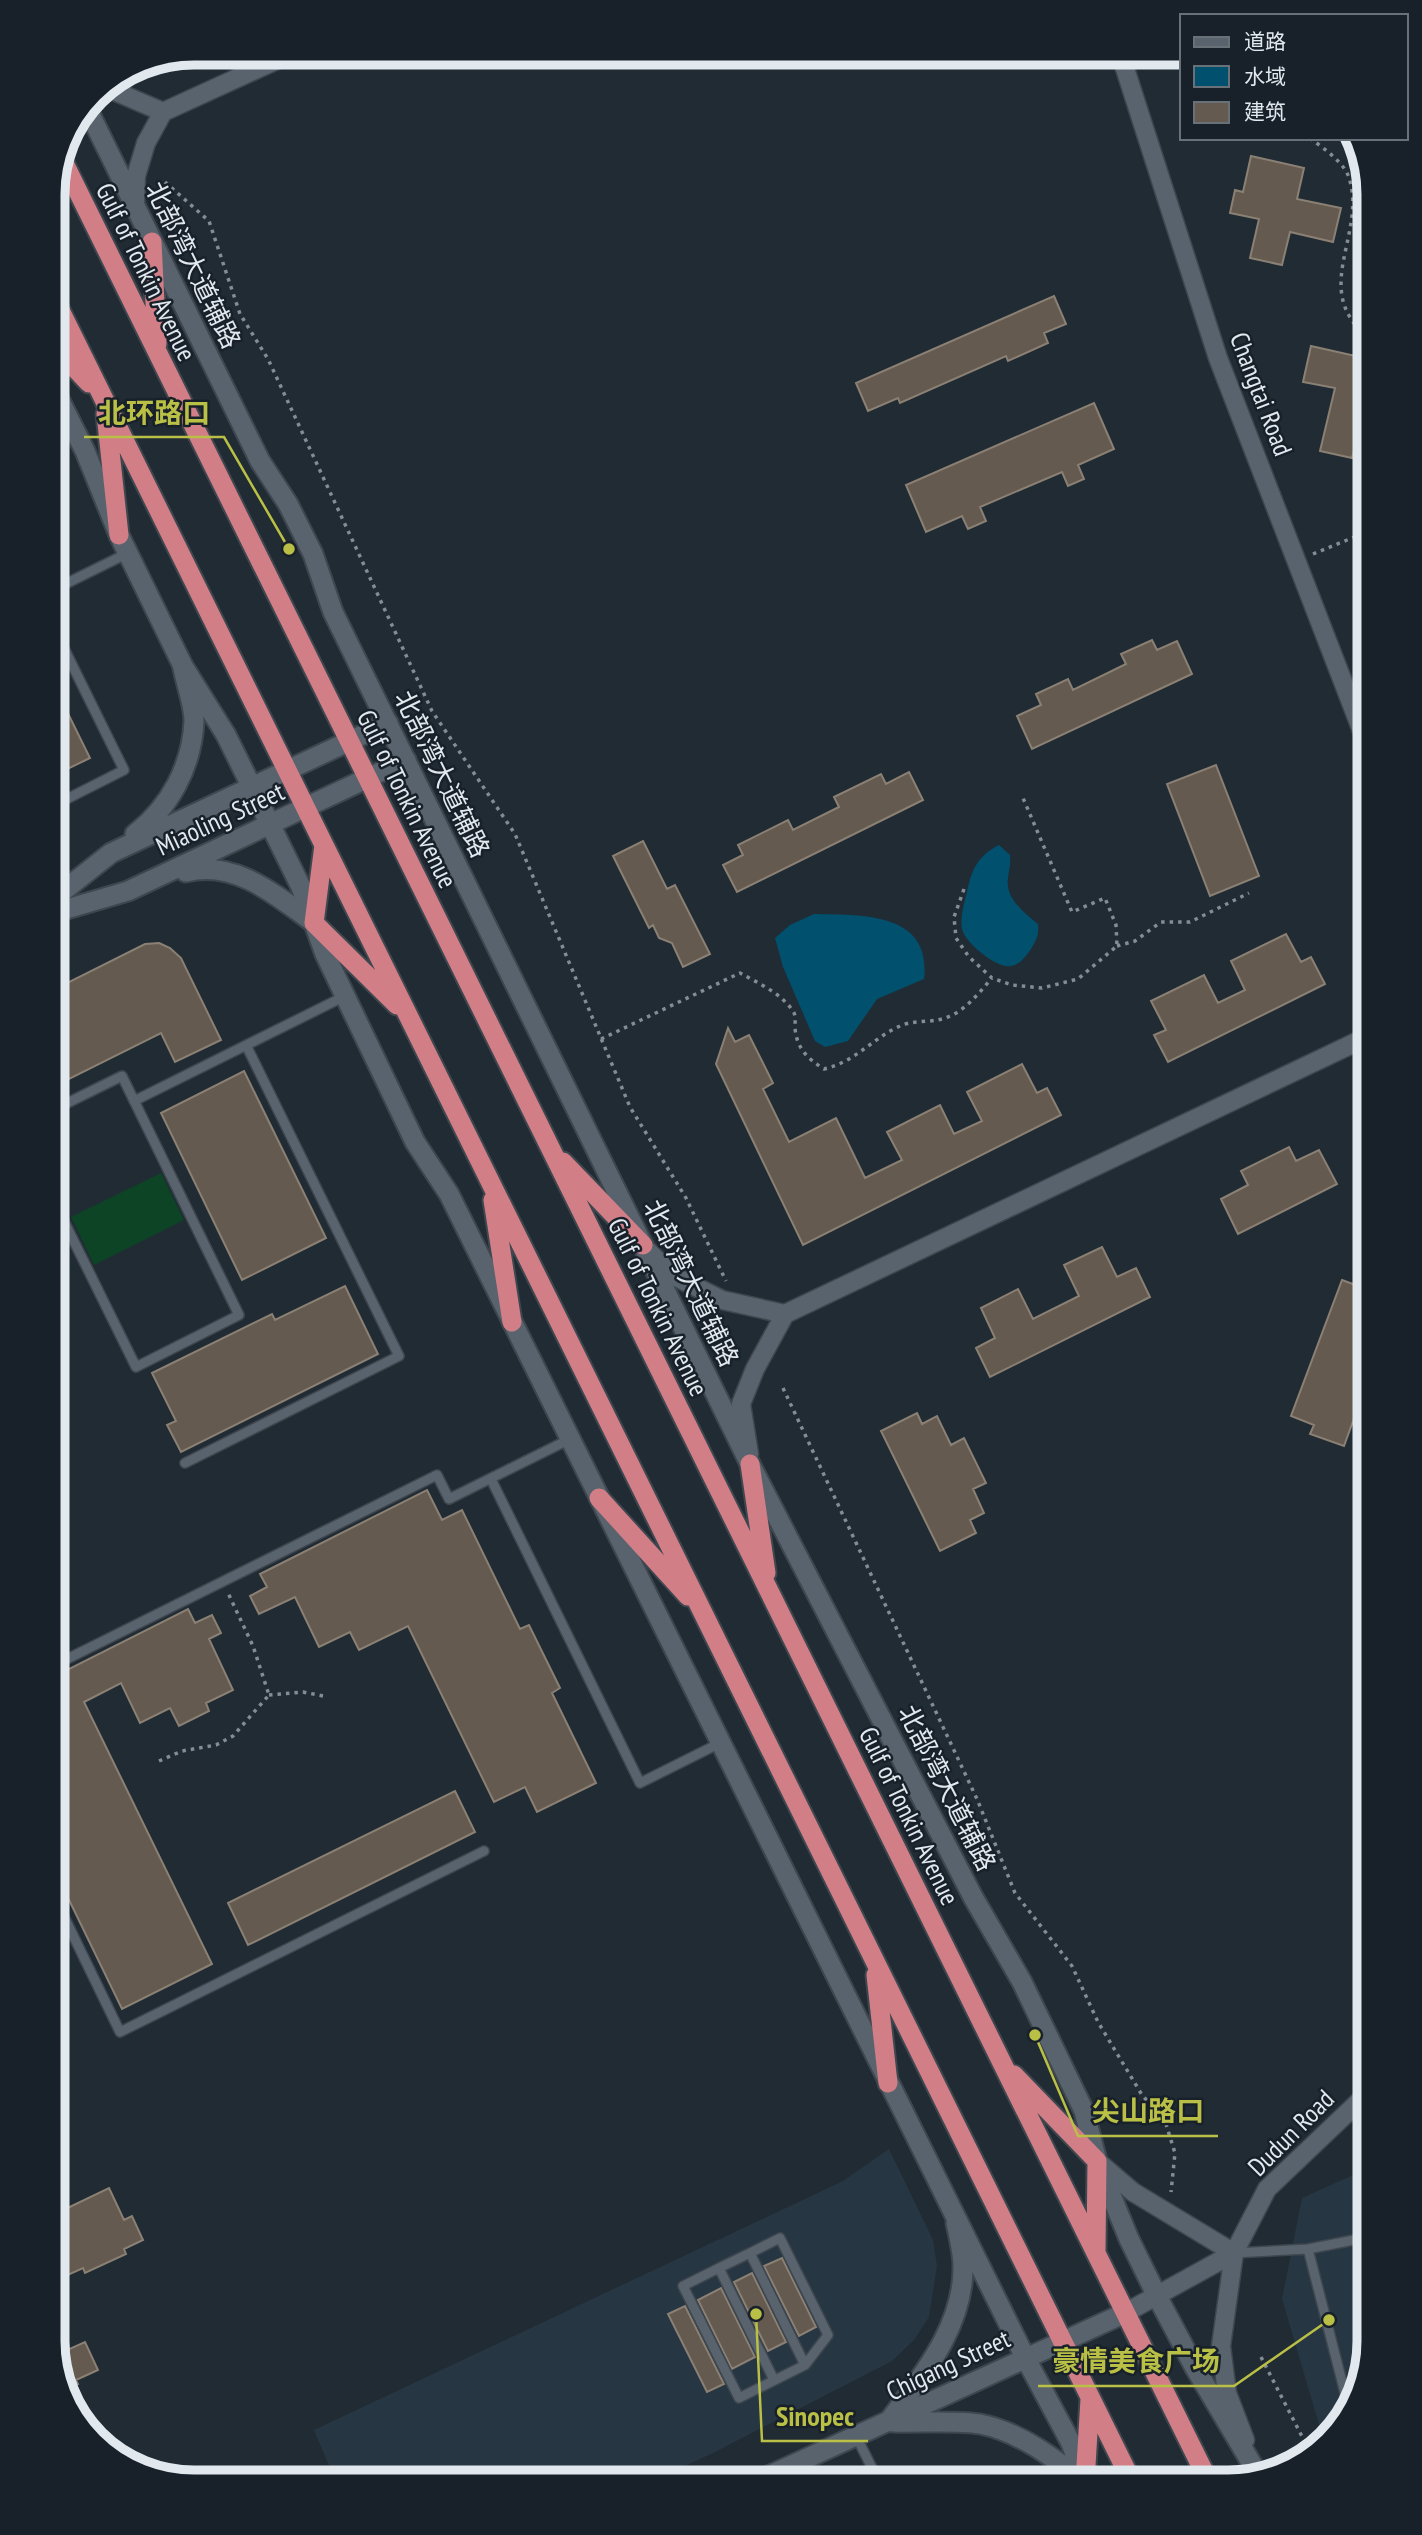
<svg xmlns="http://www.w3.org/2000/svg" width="1422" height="2535" viewBox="0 0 1422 2535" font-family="'PT Sans Narrow','Noto Sans SC',sans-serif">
	<rect width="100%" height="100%" fill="#212b34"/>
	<path fill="#273643" d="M889 2149 933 2240 937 2266 929 2317 914 2340 892 2361 713 2453 650 2482H336L314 2430 843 2181Z
		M1369 2168V2341L1345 2420 1323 2438 1282 2299 1302 2198Z"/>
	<path fill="#0c4425" d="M161 1173 184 1220 94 1265 71 1217Z"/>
	<path fill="#00506e" d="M999 845 1010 855C1011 864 1009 870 1008 878 1005 898 1024 913 1038 924 1039 935 1037 939 1031 949 1026 956 1021 964 1011 966 997 969 965 943 962 929 960 917 964 904 967 892 972 868 978 856 999 845Z
		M814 914C862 915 932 912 924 979L877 999 848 1041 825 1047 815 1041 783 967 775 938 790 925Z"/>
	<path fill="#645a4f" stroke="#8b8074" stroke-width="2" d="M1251 156 1304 168 1297 199 1341 208 1333 242 1290 232 1282 265 1250 258 1259 219 1230 213 1235 190 1243 192Z
		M1054 296 1066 324 1044 333 1048 343 1008 361 1006 356 900 403 898 398 868 411 856 383Z
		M1311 346 1369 359V427L1360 425 1352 458 1320 451 1335 388 1303 382Z
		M1094 403 1114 449 1078 465 1084 479 1068 486 1062 472 980 507 986 521 968 529 962 516 926 532 906 485Z
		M1152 640 1157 650 1177 641 1192 674 1032 749 1017 716 1041 705 1036 694 1068 679 1073 690 1126 664 1121 654Z
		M53 683 90 758 53 776Z
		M1216 765 1259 876 1210 896 1167 784Z
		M909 772 923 800 737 892 723 865 743 855 738 845 788 820 793 830 839 807 834 797 881 774 886 784Z
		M643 841 667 889 675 885 710 954 683 967 672 943 659 938 653 925 649 928 613 856Z
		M1286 934 1301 962 1311 957 1325 984 1168 1062 1154 1035 1166 1030 1151 1001 1204 975 1218 1003 1245 990 1231 961Z
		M159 943 170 948 181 958 221 1040 175 1062 161 1033 53 1087V990L145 944Z
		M728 1028 735 1042 749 1035 773 1083 763 1089 789 1142 836 1118 865 1178 902 1160 887 1132 940 1105 954 1134 982 1121 967 1092 1022 1064 1037 1093 1047 1088 1061 1115 803 1245 716 1064Z
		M244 1071 326 1238 242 1280 161 1113Z
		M1289 1147 1296 1161 1319 1150 1337 1184 1238 1234 1221 1199 1248 1185 1241 1171Z
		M1102 1247 1117 1277 1136 1268 1150 1297 990 1377 976 1348 995 1338 981 1308 1018 1289 1033 1319 1079 1296 1064 1265Z
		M1342 1280 1369 1290V1377L1344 1446 1310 1434 1314 1425 1291 1416Z
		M345 1286 378 1354 181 1452 167 1425 176 1421 152 1373 272 1314 275 1320Z
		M917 1413 922 1424 937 1416 951 1445 964 1438 986 1483 973 1489 984 1513 970 1520 976 1533 940 1551 881 1431Z
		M427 1490 442 1520 462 1510 520 1629 529 1625 560 1688 552 1693 596 1783 537 1812 525 1787 494 1802 408 1626 359 1650 350 1632 319 1647 295 1597 259 1614 250 1596 267 1587 260 1574Z
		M188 1609 195 1623 212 1615 221 1633 209 1639 233 1690 206 1703 209 1711 179 1726 170 1708 140 1723 121 1683 84 1702 212 1964 122 2009 53 1867V1677Z
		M455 1791 475 1832 248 1945 228 1903Z
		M109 2188 124 2220 132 2216 143 2240 124 2249 126 2254 85 2273 83 2268 61 2278 53 2259V2253L59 2250 53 2236V2215Z
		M782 2258 816 2327 799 2336 764 2266Z
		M752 2273 786 2342 768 2351 734 2282Z
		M721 2288 755 2357 732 2369 698 2300Z
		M685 2306 724 2384 707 2392 668 2314Z
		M59 2342 63 2352 85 2342 98 2370 76 2380 78 2384 63 2391 53 2344Z"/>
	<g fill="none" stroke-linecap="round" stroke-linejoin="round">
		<g stroke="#3e464e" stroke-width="12">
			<path id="service" d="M53 433 71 424
				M53 590 128 553
				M53 806 124 770 53 626
				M134 1101 345 996
				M53 1199 136 1367 239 1315 122 1076 53 1110
				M185 1463 399 1356 246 1045
				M491 1479 640 1783 720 1743
				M53 1666 437 1475 449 1499 570 1439
				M53 1894 120 2032 484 1851
				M1308 2249 1349 2409
				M750 2253 780 2238 828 2335 805 2365
				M1234 2253 1308 2249 1369 2237
				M719 2268 750 2253 805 2365 739 2398 683 2286 719 2268 774 2380
				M856 2436 879 2482"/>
		</g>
		<g stroke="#3e464e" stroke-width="21">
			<path id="minor" d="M1120 53 1218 358 1369 749
				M105 87 163 112
				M135 206 136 176 146 143 163 112 292 53
				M648 1251 672 1275 722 1300 785 1314
				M749 1454 741 1404 755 1369 785 1314 1369 1036
				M1097 2161 1133 2192 1234 2253 1221 2346 1227 2393 1245 2440
				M1125 2313 1234 2253 1267 2189 1369 2092"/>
		</g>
		<g stroke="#3e464e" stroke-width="23">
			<path id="tertiary" d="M135 834C170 807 192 766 194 721 194 705 186 684 183 668
				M186 872C235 859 277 896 314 923
				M53 899 111 853 388 723
				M53 913 128 891 406 760
				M889 2421C922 2376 964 2326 963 2266 963 2253 959 2237 956 2223
				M893 2422C919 2423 955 2420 980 2424 1020 2432 1054 2458 1084 2482
				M755 2482 1125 2313"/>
		</g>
		<g stroke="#3e464e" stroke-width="23">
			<path id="secondary" d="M86 106 260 461 288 504 313 554 333 612 750 1464 973 1897 1022 1982 1084 2111 1097 2161 1129 2239 1157 2296 1195 2368 1259 2476
				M53 387 85 451 119 535 183 666 226 735 301 887 325 954 415 1142 449 1194 1026 2359 1071 2443 1085 2482"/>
		</g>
		<g stroke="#3e464e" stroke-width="23">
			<path id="trunk" d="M60 155 1209 2482
				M152 242 157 344
				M53 296 1132 2482
				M53 345 89 383
				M106 414 119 535
				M324 845 314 923 397 1005
				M563 1162 643 1245
				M493 1200 512 1322
				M750 1464 766 1573
				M599 1498 688 1596
				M876 1975 888 2083
				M1014 2075 1097 2161 1096 2250
				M1085 2482 1090 2399"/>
		</g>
		<path stroke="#848c94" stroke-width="3.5" stroke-dasharray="3.5 5" stroke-linecap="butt" d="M1310 138C1324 149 1346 163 1350 181 1365 238 1310 291 1369 338
			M165 182 209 221 240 314 268 359 432 711 515 834 630 1107 686 1198 726 1281
			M1313 554 1369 531
			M964 889 954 917 956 938 969 957 992 978 1012 985 1042 988 1078 979 1117 946 1116 925 1105 898 1072 912 1023 798
			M1117 946 1135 941 1161 922H1190L1249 893
			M601 1039 740 973C758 983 781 993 793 1011 796 1015 795 1021 795 1027 796 1048 808 1059 824 1069 855 1062 873 1038 900 1026 910 1021 926 1022 937 1020 962 1016 977 995 992 978
			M783 1388 977 1799 1015 1893 1072 1966 1098 2022 1142 2095 1165 2121 1175 2153 1171 2192
			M269 1695 303 1692 323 1696
			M159 1761 182 1751 216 1745 233 1736 269 1695 253 1646 228 1593
			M1261 2357 1309 2450"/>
		<use href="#service" stroke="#58636e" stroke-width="9"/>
		<use href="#minor" stroke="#58636e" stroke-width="18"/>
		<use href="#tertiary" stroke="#58636e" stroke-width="19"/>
		<use href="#secondary" stroke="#58636e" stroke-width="19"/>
		<use href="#trunk" stroke="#d17e87" stroke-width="19"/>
	</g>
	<g text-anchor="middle" stroke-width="5" stroke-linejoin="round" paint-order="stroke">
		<g font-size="26" fill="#e1e8ee" stroke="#18212a">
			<text transform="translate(193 265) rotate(64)" y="9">北部湾大道辅路</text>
			<text transform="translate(146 272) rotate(64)" y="9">Gulf of Tonkin Avenue</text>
			<text transform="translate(1261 394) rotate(69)" y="9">Changtai Road</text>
			<text transform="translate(442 774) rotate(64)" y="9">北部湾大道辅路</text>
			<text transform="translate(407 799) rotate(64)" y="9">Gulf of Tonkin Avenue</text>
			<text transform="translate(220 819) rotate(-25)" y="9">Miaoling Street</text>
			<text transform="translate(691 1283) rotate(64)" y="9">北部湾大道辅路</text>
			<text transform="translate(658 1307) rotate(64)" y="9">Gulf of Tonkin Avenue</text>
			<text transform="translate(947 1788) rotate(63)" y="9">北部湾大道辅路</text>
			<text transform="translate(909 1816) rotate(64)" y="9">Gulf of Tonkin Avenue</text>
			<text transform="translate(1291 2133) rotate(-45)" y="9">Dudun Road</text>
			<text transform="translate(948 2365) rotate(-25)" y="9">Chigang Street</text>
		</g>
	</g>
	<path d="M0 0H1422V2535H0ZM194 65H1228A129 129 0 0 1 1357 194V2341A129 129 0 0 1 1228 2470H194A129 129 0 0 1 65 2341V194A129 129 0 0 1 194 65Z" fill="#18212a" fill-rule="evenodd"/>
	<path fill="none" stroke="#e1e8ee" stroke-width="9" d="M194 65H1228A129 129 0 0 1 1357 194V2341A129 129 0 0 1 1228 2470H194A129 129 0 0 1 65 2341V194A129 129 0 0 1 194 65Z"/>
	<path fill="none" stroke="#bac045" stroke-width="2.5" d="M289 549L224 437H84M1035 2035L1078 2136H1218M1329 2320L1234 2386H1038M756 2314L762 2441H868"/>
	<g fill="#bac045" stroke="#18212a" stroke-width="2.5">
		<circle cx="289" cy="549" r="7"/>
		<circle cx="1035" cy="2035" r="7"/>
		<circle cx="1329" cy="2320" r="7"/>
		<circle cx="756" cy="2314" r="7"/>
	</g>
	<g font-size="28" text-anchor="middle" font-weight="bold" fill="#bac045" stroke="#18212a" stroke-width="5" stroke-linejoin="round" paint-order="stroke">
		<text x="154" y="423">北环路口</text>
		<text x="1148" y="2121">尖山路口</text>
		<text x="1136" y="2371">豪情美食广场</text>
		<text x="815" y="2426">Sinopec</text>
	</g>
	<rect x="1180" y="14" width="228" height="126" fill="#18212a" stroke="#687178" stroke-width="2"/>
	<rect x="1194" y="37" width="35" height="10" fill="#58636e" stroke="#687178" stroke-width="2"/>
	<text x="1244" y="49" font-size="21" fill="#e1e8ee">道路</text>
	<rect x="1194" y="66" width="35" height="21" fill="#00506e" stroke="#687178" stroke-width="2"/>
	<text x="1244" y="84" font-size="21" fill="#e1e8ee">水域</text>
	<rect x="1194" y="102" width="35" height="21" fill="#645a4f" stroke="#687178" stroke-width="2"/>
	<text x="1244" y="119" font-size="21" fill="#e1e8ee">建筑</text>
</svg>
